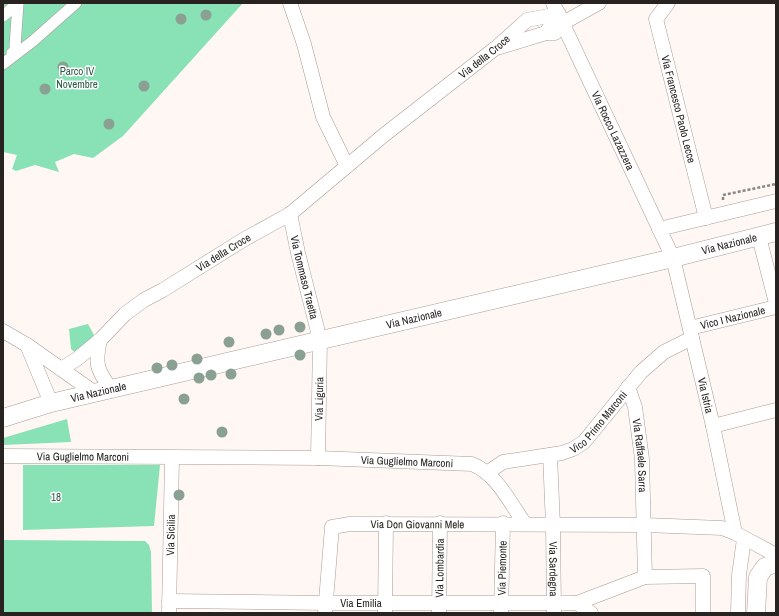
<svg xmlns="http://www.w3.org/2000/svg" width="779" height="616" viewBox="0 0 779 616" font-family="'Archivo Narrow',sans-serif">
	<rect width="100%" height="100%" fill="#fff7f4"/>
	<path fill="#89e1b6" d="M3 3H243L123 136 93 158 74 154 55 162 59 172 35 165 16 171 12 169 17 155 3 152Z
		M88 324 94 335 77 354 71 349 69 329Z
		M67 419 71 442 3 445V438Z
		M23 465H160L154 526 23 530Z
		M3 540 145 541 149 545 151 552 152 613H3Z"/>
	<g fill="none" stroke-linecap="round" stroke-linejoin="round">
		<g stroke="#a89c97" stroke-width="12">
			<path id="pedestrian" d="M3 16 18 3
				M12 53 18 52 15 46 18 4
				M3 64 33 41 76 3"/>
		</g>
		<g stroke="#a89c97" stroke-width="15">
			<g id="minor">
				<path d="M290 3 304 44 323 117 347 166"/>
				<path id="s1" d="M553 3 673 258 713 426 735 533"/>
				<path id="s2" d="M668 3 656 19 706 218"/>
				<path d="M563 23 599 3"/>
				<path d="M500 47 546 33H555"/>
				<path id="s3" d="M290 214 298 253 320 340 318 458"/>
				<path d="M659 229 776 201"/>
				<path d="M759 237 776 303"/>
				<path id="s4" d="M690 328 776 307"/>
				<path d="M3 331 27 345 95 393"/>
				<path d="M100 340C95 363 96 369 111 389"/>
				<path d="M27 345 51 403"/>
				<path id="s5" d="M61 369 77 359 100 340 125 314 144 300 163 290 243 240 290 214 384 135 497 47 527 20 559 14 546 33"/>
				<path id="s6" d="M628 387 635 407 642 459 645 577"/>
				<path d="M713 426 776 410"/>
				<path id="s7" d="M550 455 553 525 554 613"/>
				<path id="s8" d="M3 456 318 458 472 464C497 474 510 503 525 524"/>
				<path id="s9" d="M487 473 503 462 562 453 573 449 584 442 641 372 664 352 692 338"/>
				<path id="s10" d="M169 601 326 603H577L645 577 703 576V613"/>
				<path d="M577 603 591 613"/>
				<path id="s11" d="M169 613 172 458"/>
				<path id="s12" d="M325 613 332 527 350 524 645 525 722 528 735 533 776 555"/>
				<path d="M385 613 386 523"/>
				<path id="s13" d="M439 613 440 523"/>
				<path id="s14" d="M501 613 503 523"/>
				<path d="M738 613 739 575 744 539"/>
			</g>
		</g>
		<g stroke="#a89c97" stroke-width="19">
			<g id="tertiary">
				<path id="s15" d="M3 418 51 403 673 258 776 232"/>
				<path d="M756 613 758 577 765 567 776 563"/>
			</g>
		</g>
		<path stroke="#8b8482" stroke-width="2.5" stroke-dasharray="3 2" stroke-linecap="butt" d="M723 200V195L776 184"/>
		<use href="#pedestrian" stroke="#fff" stroke-width="11"/>
		<use href="#minor" stroke="#fff" stroke-width="14"/>
		<use href="#tertiary" stroke="#fff" stroke-width="18"/>
	</g>
	<g fill="#8aa093">
		<circle cx="206" cy="15" r="5.5"/>
		<circle cx="181" cy="19" r="5.5"/>
		<circle cx="63" cy="67" r="5.5"/>
		<circle cx="144" cy="86" r="5.5"/>
		<circle cx="45" cy="89" r="5.5"/>
		<circle cx="109" cy="124" r="5.5"/>
		<circle cx="300" cy="327" r="5.5"/>
		<circle cx="279" cy="330" r="5.5"/>
		<circle cx="266" cy="334" r="5.5"/>
		<circle cx="229" cy="342" r="5.5"/>
		<circle cx="300" cy="355" r="5.5"/>
		<circle cx="197" cy="359" r="5.5"/>
		<circle cx="172" cy="365" r="5.5"/>
		<circle cx="157" cy="368" r="5.5"/>
		<circle cx="231" cy="374" r="5.5"/>
		<circle cx="211" cy="375" r="5.5"/>
		<circle cx="199" cy="378" r="5.5"/>
		<circle cx="184" cy="399" r="5.5"/>
		<circle cx="222" cy="432" r="5.5"/>
		<circle cx="179" cy="495" r="5.5"/>
	</g>
	<g text-anchor="middle" stroke-width="3" stroke-linejoin="round" paint-order="stroke">
		<g font-size="11" fill="#282321" stroke="#fff">
			<text dy="4" stroke="none"><textPath href="#s5" startOffset="528">Via della Croce</textPath></text>
			<text dy="4" stroke="none"><textPath href="#s2" startOffset="113">Via Francesco Paolo Lecce</textPath></text>
			<text dy="4" stroke="none"><textPath href="#s1" startOffset="141">Via Rocco Lazazzera</textPath></text>
			<text dy="4" stroke="none"><textPath href="#s15" startOffset="747">Via Nazionale</textPath></text>
			<text dy="4" stroke="none"><textPath href="#s5" startOffset="201">Via della Croce</textPath></text>
			<text dy="4" stroke="none"><textPath href="#s3" startOffset="65">Via Tommaso Traetta</textPath></text>
			<text dy="4" stroke="none"><textPath href="#s4" startOffset="44">Vico I Nazionale</textPath></text>
			<text dy="4" stroke="none"><textPath href="#s15" startOffset="423">Via Nazionale</textPath></text>
			<text dy="4" stroke="none"><textPath href="#s15" startOffset="99">Via Nazionale</textPath></text>
			<text dy="4" stroke="none"><textPath href="#s1" startOffset="423">Via Istria</textPath></text>
			<text transform="translate(319 399) rotate(-89)" y="4">Via Liguria</text>
			<text dy="4" stroke="none"><textPath href="#s9" startOffset="128">Vico Primo Marconi</textPath></text>
			<text dy="4" stroke="none"><textPath href="#s6" startOffset="70">Via Raffaele Sarra</textPath></text>
			<text dy="4" stroke="none"><textPath href="#s8" startOffset="80">Via Guglielmo Marconi</textPath></text>
			<text dy="4" stroke="none"><textPath href="#s8" startOffset="404">Via Guglielmo Marconi</textPath></text>
			<text dy="4" stroke="none"><textPath href="#s12" startOffset="172">Via Don Giovanni Mele</textPath></text>
			<text dy="4" stroke="none"><textPath href="#s11" startOffset="78">Via Sicilia</textPath></text>
			<text dy="4" stroke="none"><textPath href="#s13" startOffset="45">Via Lombardia</textPath></text>
			<text dy="4" stroke="none"><textPath href="#s14" startOffset="45">Via Piemonte</textPath></text>
			<text dy="4" stroke="none"><textPath href="#s7" startOffset="114">Via Sardegna</textPath></text>
			<text dy="4" stroke="none"><textPath href="#s10" startOffset="192">Via Emilia</textPath></text>
		</g>
		<g font-size="11" fill="#2b5943" stroke="#fff">
			<text x="77" y="75">Parco IV<tspan x="77" dy="13">Novembre</tspan></text>
			<text x="56" y="501">18</text>
		</g>
	</g>
	<rect width="779" height="616" fill="none" stroke="#282321" stroke-width="8"/>
</svg>
